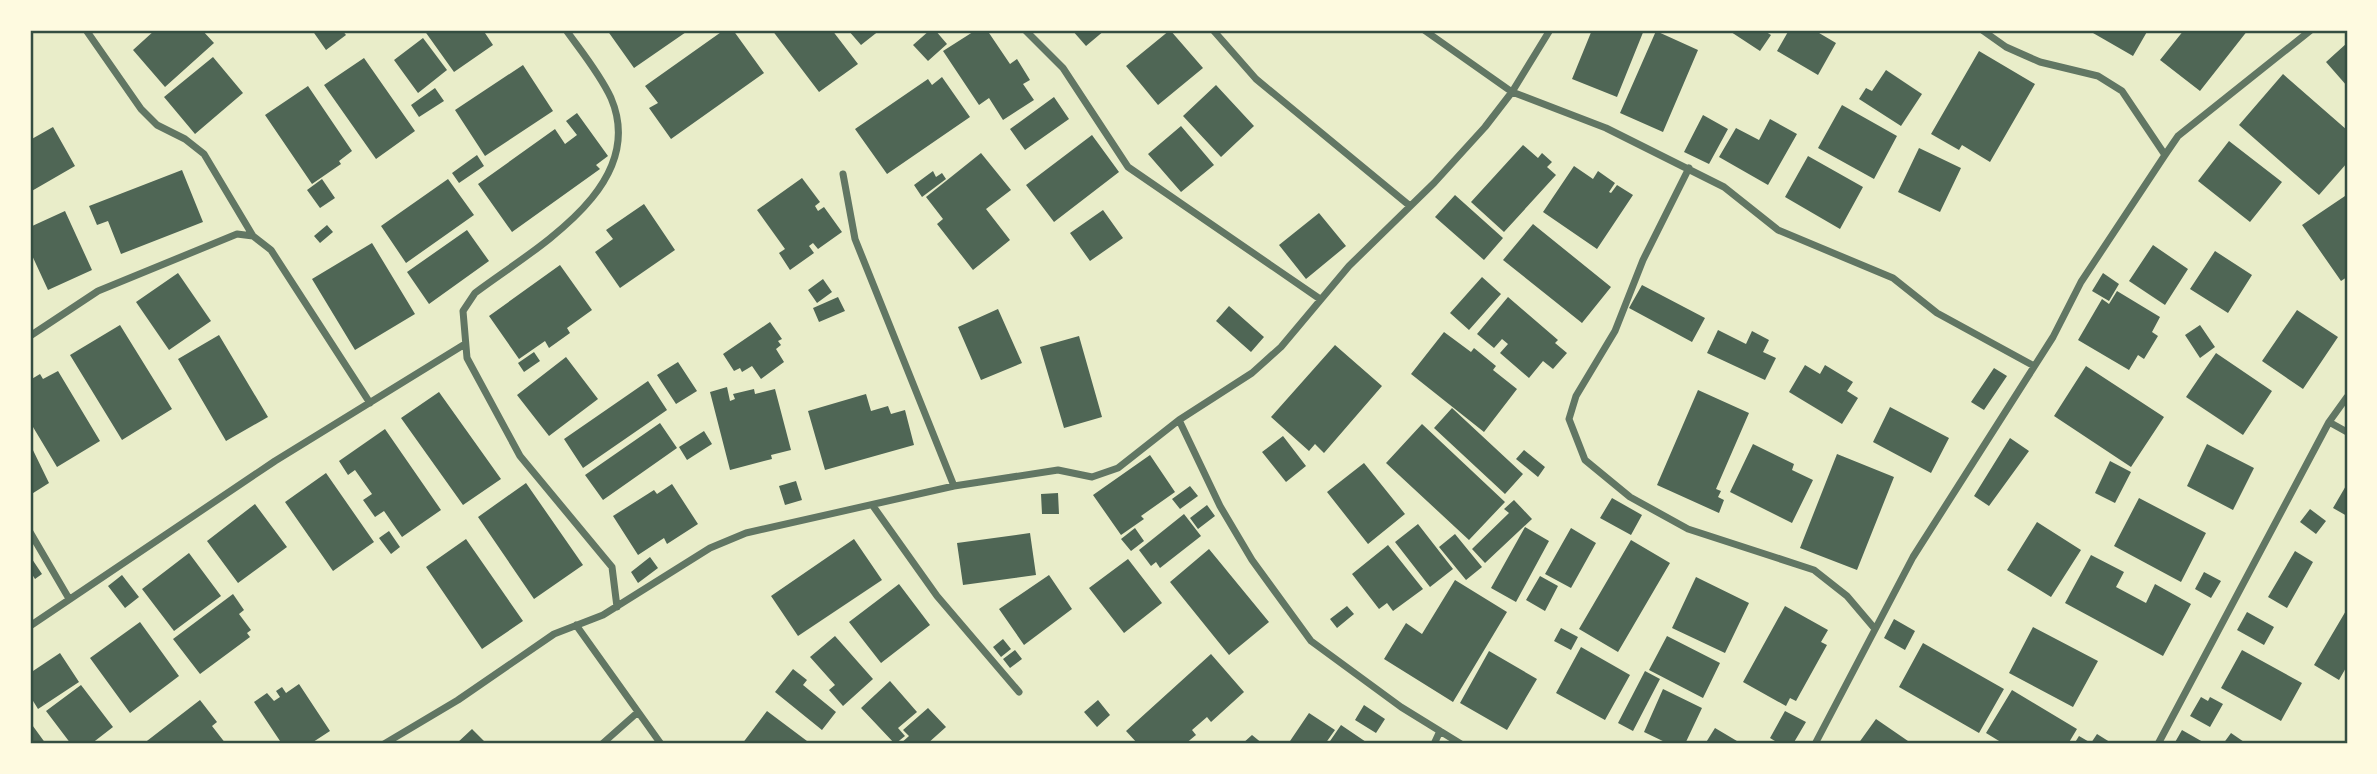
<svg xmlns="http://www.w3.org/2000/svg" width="2377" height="774" viewBox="0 0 2377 774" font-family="Inter,sans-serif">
	<rect width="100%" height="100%" fill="#e9edc9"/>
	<path fill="#4f6655" d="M155 30H202L214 43 165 87 133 50Z
		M312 30H342L346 35 326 50Z
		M424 30H483L493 45 454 72Z
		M607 30H689L634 68Z
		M724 30H733L764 73 671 139 649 108 658 103 645 86Z
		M772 30H832L858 64 819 92Z
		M848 30H880L861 45Z
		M930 30H935L947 44 928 61 913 45Z
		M976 30H987L1010 64 1017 59 1030 80 1023 84 1034 100 1003 120 989 98 979 105 943 51Z
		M1072 30H1105L1086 46Z
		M1170 30 1203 68 1158 105 1126 66Z
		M1592 30H1644L1617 97 1572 79Z
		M1728 30H1763L1771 35 1760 51Z
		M1789 30H1814L1836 43 1818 75 1777 51Z
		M2095 30H2148L2133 56 2093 33Z
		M2184 30H2248L2200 91 2160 60Z
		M1656 31 1698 50 1663 132 1620 113Z
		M423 38 447 70 418 93 394 60Z
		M2347 43V86L2326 62Z
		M1979 51 2035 84 1990 162 1962 145 1959 150 1931 134Z
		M213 57 243 93 195 134 164 97Z
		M364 58 415 131 376 159 324 85Z
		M523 65 553 111 485 156 455 110Z
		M1886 70 1922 94 1901 126 1859 99 1866 88 1872 91Z
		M2283 74 2347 130V163L2319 195 2239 125Z
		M942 77 970 117 887 174 855 129 928 79 932 85Z
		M1216 85 1254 126 1221 157 1183 116Z
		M308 86 352 151 339 161 341 164 312 184 265 115Z
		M435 88 444 101 419 117 411 105Z
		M1054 97 1069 119 1025 150 1010 129Z
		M1842 105 1897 136 1874 179 1818 148Z
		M577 113 608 156 596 165 600 169 512 232 478 184 555 129 565 144 577 135 566 121Z
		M1703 115 1728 129 1709 164 1684 152Z
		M1770 119 1797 134 1768 185 1719 157 1736 128 1759 140Z
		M1181 126 1214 165 1181 192 1148 154Z
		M53 127 75 166 30 192V140Z
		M1092 135 1119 172 1054 222 1026 185Z
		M2229 141 2282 182 2250 222 2198 181Z
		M1523 145 1538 158 1542 153 1552 162 1547 167 1556 175 1504 232 1471 202Z
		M1919 148 1961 168 1940 212 1898 192Z
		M981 153 1011 190 986 209 1010 240 973 270 937 224 943 219 926 197Z
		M477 155 484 166 459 183 452 173Z
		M1808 156 1863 187 1840 229 1785 197Z
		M1574 166 1593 179 1598 171 1615 183 1609 192 1611 193 1617 185 1633 195 1597 249 1543 212Z
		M182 170 203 222 121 254 108 221 97 225 89 206Z
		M933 171 936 177 942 173 946 179 922 197 914 185Z
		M802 178 820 202 815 206 818 211 824 207 842 232 818 249 813 243 809 246 814 253 790 270 779 253 785 249 757 210Z
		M322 179 335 198 320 208 307 190Z
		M448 179 474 215 406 263 381 226Z
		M1455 195 1503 238 1484 260 1435 217Z
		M2345 196 2347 200V277L2341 281 2302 225Z
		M644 204 675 250 620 288 595 252 613 239 606 230Z
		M1103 210 1123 238 1090 261 1070 233Z
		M65 211 92 270 48 290 30 251V227Z
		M1319 213 1346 246 1306 279 1279 245Z
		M1533 224 1611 287 1582 323 1503 260Z
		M327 225 333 232 320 243 314 236Z
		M467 230 489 261 429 304 407 272Z
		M372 243 415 314 355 350 312 279Z
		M2153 245 2188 269 2165 305 2129 281Z
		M2215 251 2252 275 2228 313 2190 289Z
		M560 265 592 310 567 328 570 333 549 348 545 341 519 359 489 316Z
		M178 273 211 321 169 350 136 302Z
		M2103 273 2119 284 2109 301 2092 291Z
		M1482 277 1501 294 1469 330 1450 313Z
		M823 279 832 292 817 303 808 290Z
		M1642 285 1705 318 1692 342 1629 308Z
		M2117 291 2160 317 2152 332 2158 336 2144 359 2138 355 2129 370 2078 340 2102 299 2109 304Z
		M838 297 845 311 819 322 813 308Z
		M1508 297 1558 340 1555 343 1567 353 1553 369 1543 361 1529 378 1500 353 1508 344 1502 339 1494 348 1477 334Z
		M1229 306 1264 337 1251 352 1216 321Z
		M998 309 1022 363 981 380 958 327Z
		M2297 310 2338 337 2303 389 2262 361Z
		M770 322 782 339 778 341 781 345 776 349 784 362 761 379 752 366 742 372 740 368 734 371 723 354Z
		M120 325 172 409 122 440 70 355Z
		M2200 325 2215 347 2200 358 2185 335Z
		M1718 330 1746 344 1752 331 1769 340 1763 352 1776 358 1765 380 1707 353Z
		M1444 332 1471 352 1474 348 1496 366 1493 370 1517 389 1484 432 1411 374Z
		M219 335 268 417 226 441 178 359Z
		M1079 336 1102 417 1064 428 1040 347Z
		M1335 345 1382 386 1324 453 1315 444 1309 451 1271 417Z
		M534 352 540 361 524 372 518 363Z
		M2216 353 2272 391 2243 435 2186 397Z
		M566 357 598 399 549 436 517 395Z
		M678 362 697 391 676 404 657 375Z
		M1805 365 1820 374 1825 365 1853 382 1847 391 1858 398 1842 424 1789 392Z
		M2086 366 2164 417 2131 467 2054 416Z
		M1994 368 2007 376 1984 410 1971 402Z
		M58 371 100 441 57 467 30 422V380L40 374 43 379Z
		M648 381 667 410 583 468 564 439Z
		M727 387 730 401 735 399 733 394 754 389 755 394 775 389 791 450 771 455 772 459 730 470 710 392Z
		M1698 390 1749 413 1716 489 1721 491 1718 497 1724 500 1719 513 1657 485Z
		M439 392 501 479 463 505 401 418Z
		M866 394 871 411 888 406 891 414 905 410 914 445 825 470 808 411Z
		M1890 407 1949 438 1931 473 1873 442Z
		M1452 408 1523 474 1505 494 1434 428Z
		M660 423 677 448 603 500 585 475Z
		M1422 424 1505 502 1469 540 1386 463Z
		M385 429 441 510 402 537 384 511 375 517 363 500 372 494 355 470 348 475 339 461Z
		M704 431 712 444 687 460 679 447Z
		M1283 436 1306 466 1286 482 1262 452Z
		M2010 438 2029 451 1989 506 1974 496Z
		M30 444 49 483 30 495Z
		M1753 444 1794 464 1792 470 1813 480 1792 523 1730 492Z
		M2207 444 2254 468 2233 510 2187 486Z
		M1524 450 1545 467 1538 477 1516 459Z
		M1837 454 1894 477 1857 570 1800 548Z
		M1150 455 1175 492 1141 516 1144 519 1121 535 1093 495Z
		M2110 461 2131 472 2115 503 2095 493Z
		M1364 463 1405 514 1368 544 1327 492Z
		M326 473 374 542 333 571 285 502Z
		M796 481 802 500 785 505 779 486Z
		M526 483 583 565 534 599 478 517Z
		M672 484 698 524 667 544 664 538 638 555 613 516 654 490 657 494Z
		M2347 484V516L2333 508Z
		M1190 486 1198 496 1180 509 1172 499Z
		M1058 493 1059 514H1042L1041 494Z
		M1612 498 1642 515 1631 535 1600 518Z
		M2139 498 2206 533 2181 582 2114 546Z
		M1514 500 1532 519 1485 563 1472 549 1509 513 1504 509Z
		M255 504 287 547 238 583 207 541Z
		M1207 505 1215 516 1198 529 1190 518Z
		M2310 509 2326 521 2316 534 2300 522Z
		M1184 514 1201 536 1160 568 1156 562 1151 566 1139 550Z
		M2037 522 2081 550 2051 597 2007 570Z
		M1418 524 1453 569 1430 587 1395 542Z
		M1525 527 1549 541 1516 602 1491 588Z
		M1135 528 1144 541 1131 551 1121 539Z
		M1571 528 1596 543 1571 588 1545 574Z
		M389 531 400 547 391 554 379 538Z
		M1030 533 1036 575 963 585 957 543Z
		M1455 534 1482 567 1466 580 1439 547Z
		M466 539 523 621 482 649 426 567Z
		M854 539 882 580 798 636 771 596Z
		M1631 540 1670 563 1618 652 1579 629Z
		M1388 545 1423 589 1393 611 1387 603 1379 609 1352 574Z
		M1209 549 1269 622 1229 655 1170 582Z
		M2295 551 2313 562 2287 608 2268 597Z
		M189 553 221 596 174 631 142 589Z
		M2091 555 2124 572 2116 587 2146 603 2155 584 2191 604 2163 656 2065 603Z
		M30 556 42 574 35 579 30 571Z
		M650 557 658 568 638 583 631 572Z
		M1128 559 1162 603 1124 633 1089 588Z
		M2204 572 2221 581 2211 598 2195 589Z
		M122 575 139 597 125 608 108 586Z
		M1049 575 1072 609 1024 645 999 609Z
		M1540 576 1558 586 1545 611 1526 600Z
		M1696 577 1749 603 1725 653 1672 628Z
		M1455 580 1507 612 1453 702 1384 659 1406 623 1422 634Z
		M899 584 930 625 881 663 849 622Z
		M233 594 244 610 239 614 251 630 247 633 250 637 200 674 173 639Z
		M1347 606 1354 614 1337 628 1330 619Z
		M1785 606 1828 630 1821 642 1827 645 1796 701 1790 698 1786 706 1743 682Z
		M2347 609V666L2339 680 2314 665Z
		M2247 612 2274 627 2264 645 2237 630Z
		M1894 619 1915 631 1905 650 1884 638Z
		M140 622 179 676 130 713 90 658Z
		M2033 627 2098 661 2073 707 2009 673Z
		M1561 628 1578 637 1571 650 1554 641Z
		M835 636 873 679 843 706 829 690 835 685 810 657Z
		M1667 636 1720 663 1703 698 1649 670Z
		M1003 639 1011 649 1001 657 993 647Z
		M1923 643 2004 689 1979 733 1899 687Z
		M1581 647 1630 675 1605 720 1556 693Z
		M1015 650 1022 659 1010 668 1003 659Z
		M2242 650 2302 683 2281 721 2221 688Z
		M1489 651 1537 679 1507 730 1460 703Z
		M60 653 79 682 38 709 30 696V673Z
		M1211 654 1244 692 1211 722 1207 717 1192 730 1196 735 1185 744H1138L1126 731Z
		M793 669 807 680 803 685 836 712 822 730 775 692Z
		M1645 671 1660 679 1633 731 1618 723Z
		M890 681 917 712 898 728 905 736 895 744 861 708Z
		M299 684 330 731 310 744H282L254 702 267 693 274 701 280 697 276 691 282 687 286 693Z
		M81 685 113 727 91 744H71L46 711Z
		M1663 689 1702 708 1685 744H1669L1644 732Z
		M2012 690 2077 729 2068 744H2004L1986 733Z
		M2201 697 2208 701 2210 697 2223 704 2210 727 2190 716Z
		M200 700 217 722 212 726 226 744H143Z
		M1098 700 1110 715 1097 727 1084 712Z
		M1364 705 1385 719 1376 733 1355 720Z
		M928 708 946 727 927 744H900L909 736 903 730Z
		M767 711 811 744H742Z
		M1785 711 1806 722 1793 744H1780L1770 738Z
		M1309 713 1335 730 1325 744H1288Z
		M1876 719 1908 741 1906 744H1858Z
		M30 722 46 744H30Z
		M1341 725 1369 744H1328Z
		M1715 728 1742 744H1705Z
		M472 729 487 744H456Z
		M2182 730 2203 742 2202 744H2174Z
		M2231 733 2247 744H2223Z
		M2097 734 2113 744H2074L2079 736 2091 743Z
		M1252 735 1263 744H1242Z"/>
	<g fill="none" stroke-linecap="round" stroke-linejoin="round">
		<path stroke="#617663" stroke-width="7" d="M86 30 141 109 157 125 185 139 204 154 253 236
			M566 30C581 51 600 74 611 98 649 187 533 249 475 293L463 311 467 358 520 456 612 567 617 607
			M1025 30 1063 68 1128 167 1320 299
			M1213 30 1256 79 1410 206
			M1424 30 1512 92 1606 128 1724 187 1778 230 1893 278 1937 313 2034 366
			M1982 30 2006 47 2040 62 2098 76 2122 91 2165 155
			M1689 168 1643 260 1615 331 1576 396 1569 419 1585 460 1630 497 1688 529 1814 570 1847 596 1875 629
			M843 174 855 239 954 486
			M30 336 98 291 237 234 253 236 271 250 370 403
			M1179 420 1220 506 1252 560 1311 641 1401 707 1461 744
			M2329 422 2347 432
			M873 506 937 596 1019 692
			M30 532 68 597
			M576 625 661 744
			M30 626 275 461 465 344
			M384 744 458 700 554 634 603 615 710 548 746 533 954 486 1058 470 1092 477 1118 468 1179 420 1252 373 1281 347 1349 266 1434 183 1485 127 1512 92 1550 30
			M602 744 638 712
			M1434 744 1440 731
			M1815 744 1913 557 2053 337 2081 282 2165 155 2178 136 2311 30
			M2158 744 2329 422 2347 397"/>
	</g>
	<rect width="2377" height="774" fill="none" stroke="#fefae0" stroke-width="63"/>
	<rect x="32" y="32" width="2314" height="710" fill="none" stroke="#344e41" stroke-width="2.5"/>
</svg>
